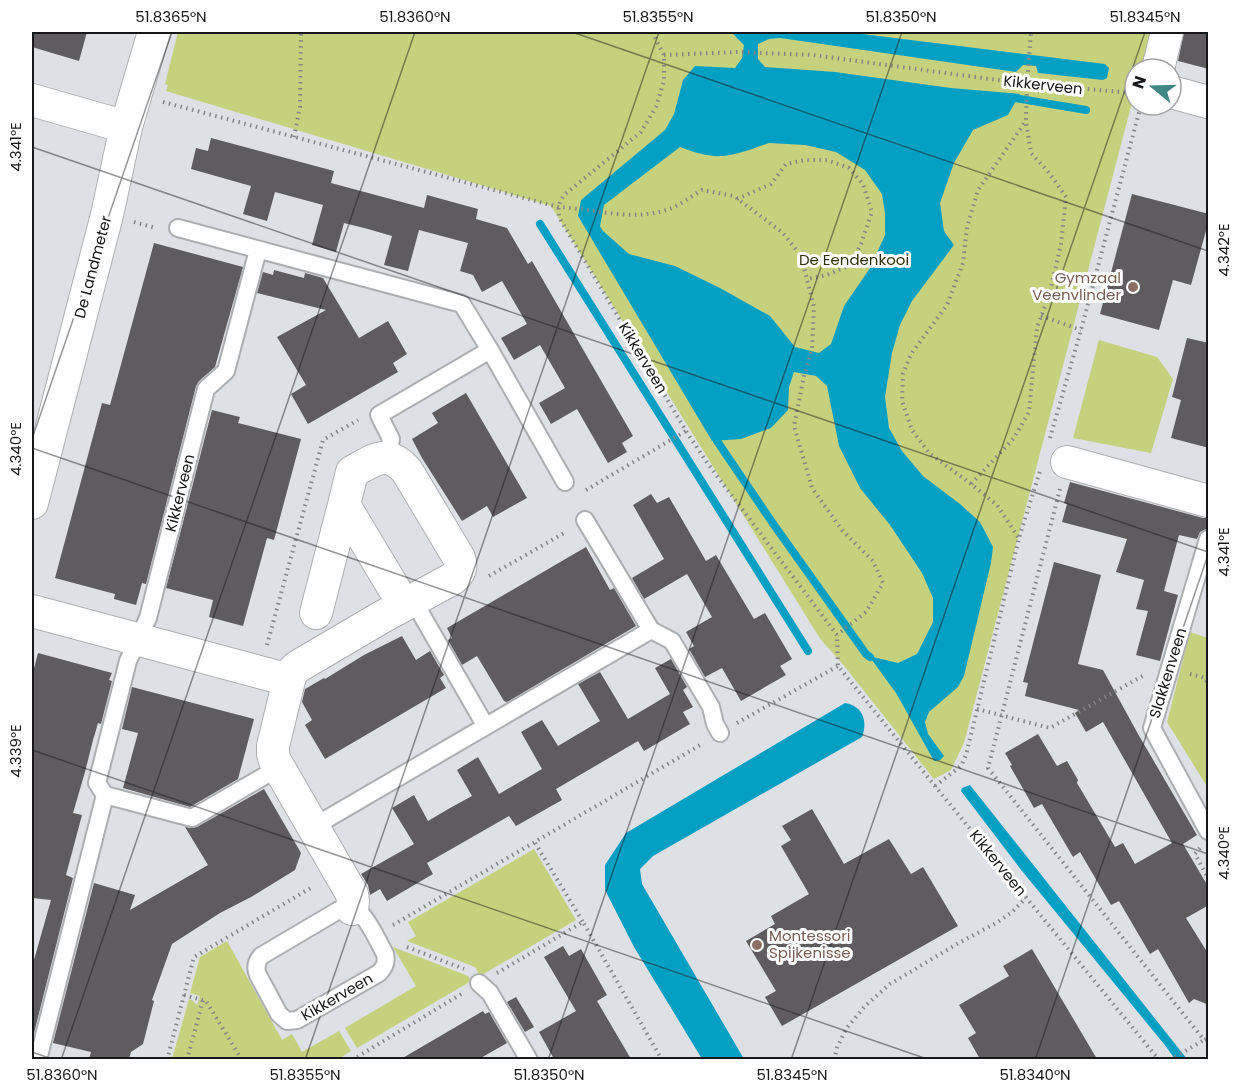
<svg xmlns="http://www.w3.org/2000/svg" width="1240" height="1091" viewBox="0 0 1240 1091" font-family="Poppins,sans-serif">
	<rect width="100%" height="100%" fill="#dde0e4"/>
	<path fill="#c5d17c" d="M178 32H1158L1145 69H1135V92L1129 114 964 743 951 770 934 779 841 662 821 640 551 206 166 91 168 85 165 84Z
		M1099 340 1157 357 1173 379 1151 453 1073 438Z
		M1190 632 1208 638V788L1167 722Z
		M534 849 576 920 480 976 475 967 407 941 416 936 408 922Z
		M227 941 282 1040 292 1034 302 1052 339 1031 351 1051 337 1060 172 1059 189 999 192 1000 197 1005 200 996 190 993 200 957Z
		M393 947 468 976 471 981 357 1048 345 1028 416 986Z"/>
	<path fill="#03a0c3" fill-rule="evenodd" d="M724 32H846L1105 64 1109 68 1107 78 1103 80 1038 73 1036 66 1023 65 1016 72 780 38 769 39 758 44V59L765 67 835 72 951 88 1020 94 1008 115 973 130 954 163 940 203 944 231 954 245 912 301 900 325 892 353 885 397 889 428 902 451 923 476 960 504 980 522 993 547 991 563 964 676 958 687 929 712 925 722 928 734 944 756 940 760 934 761 896 693 869 656 898 663 917 654 933 622V598L922 573 890 525 860 488 839 446 827 386 816 376 794 372 789 387 788 410 771 428 741 439 712 441 578 216 581 200 665 130 674 114 683 80 695 66 735 68 742 58 744 45 733 34ZM769 143 805 145 836 152 865 170 882 194 885 213V235L870 268 844 306 831 344 819 353 795 347 770 316 720 288 675 266 629 254 603 231 600 226 604 205 680 147C693 152 708 157 722 156 738 155 754 148 769 143Z
		M845 703C863 706 868 721 862 737L653 856 640 869 642 884 744 1059H702L634 947 605 890V865L626 833Z
		M970 785 1187 1059H1175L1164 1044 1022 871 961 791 962 788Z"/>
	<g fill="none" stroke-linecap="round" stroke-linejoin="round">
		<path stroke="#03a0c3" stroke-width="8" d="M1009 97 1086 110
			M540 224 808 651
			M717 441 774 525 866 654 870 657"/>
	</g>
	<path fill="#5e5c5f" d="M32 32H87L79 61 32 47Z
		M1184 32H1209V69L1178 61Z
		M211 138 334 171 331 183 424 208 427 195 478 209 476 219 507 228 528 264 532 261 633 436 622 443 627 452 608 463 577 409 551 424 539 403 565 388 540 345 514 360 501 338 527 324 502 281 482 292 473 275 460 271 468 243 419 230 408 271 384 265 392 236 368 229 344 223 336 252 312 245 323 205 275 192 267 221 243 214 251 186 191 169 196 148 208 151Z
		M1132 194 1209 214V220L1191 285 1173 280 1159 330 1100 314Z
		M154 243 243 267 215 367 199 381 196 386 146 584 142 583 136 605 114 599 115 594 55 578 102 403 110 405Z
		M274 270 304 278 305 273 323 278 359 338 388 321 407 354 393 363 398 372 308 424 291 394 306 385 277 337 326 310 257 293 263 272 273 275Z
		M1187 338 1209 343V448L1171 438 1181 400 1172 397Z
		M466 393 527 498 493 517 487 506 462 521 422 458 412 439 438 423 432 413Z
		M212 410 240 417 238 423 301 439 274 540 267 538 243 626 209 617 213 600 166 588Z
		M1070 482 1203 518H1209L1206 529 1200 532 1197 539 1179 535 1164 591 1178 595 1160 661 1136 655 1148 611 1136 609 1144 580 1116 572 1127 539 1062 522 1067 504 1064 503Z
		M651 494 657 503 669 497 706 561 716 555 754 619 765 613 792 659 780 666 786 675 741 701 722 668 705 677 689 649 694 646 686 632 712 617 687 574 644 599 632 578 664 559 633 505Z
		M586 547 610 590 614 588 636 626 507 702 504 701 477 656 462 665 448 640 452 638 447 628Z
		M1054 562 1101 575 1078 664 1103 670 1138 734 1197 835 1183 844 1209 888V905L1186 918 1209 955V1005L1194 999 1189 1003 1158 949 1150 954 1119 901 1111 905 1080 852 1073 857 1042 804 1034 808 1010 766 1012 765 1005 753 1038 734 1057 766 1067 761 1078 780 1077 783 1115 847 1123 843 1135 864 1172 843 1103 722 1086 732 1075 713 1079 710 1025 696 1028 683 1023 682Z
		M402 636 416 660 430 651 444 675 440 678 446 688 325 759 305 725 312 720 302 702 305 689 324 678 325 679 364 655Z
		M38 653 112 673 109 680 112 681 101 724 98 723 94 737V736L85 772 73 813 82 815 66 875 73 878 33 1037H32V967L51 900 32 898V676Z
		M671 659 687 687 683 690 693 707 683 712 690 724 644 751 638 741 556 789 562 800 516 826 509 816 427 863 433 874 387 901 380 889 370 895 368 885 361 874 414 844 392 808 414 795 428 821 450 808 472 796 457 770 478 757 499 794 542 769 521 732 542 720 558 746 600 721 578 684 600 672 628 719 670 694 655 668Z
		M132 687 254 719 238 779 190 807 123 788 138 733 122 729Z
		M264 789 301 853 295 870 251 897 220 913 172 944 152 1000 154 1001 143 1044 131 1052 129 1059H89L91 1052 53 1043 94 883 135 895 130 910 208 865 185 827 190 828 197 827Z
		M812 809 844 864 889 839 911 874 923 867 958 926 782 1026 765 997 776 991 746 941 775 924 771 916 809 894 781 846 791 840 782 826Z
		M563 946 569 956 581 949 607 995 597 1001 631 1059H554L539 1032 576 1011 544 957Z
		M1032 949 1097 1059H980L968 1038 976 1033 959 1005 1009 976 1003 966Z
		M516 997 534 1027 525 1032 507 1002Z
		M483 1011 485 1014 489 1012 507 1043 479 1059H401Z"/>
	<g fill="none" stroke-linecap="round" stroke-linejoin="round">
		<g stroke="#acafb2" stroke-width="20">
			<path id="lane" d="M178 228 462 304 490 350 565 482
				M258 250 226 371 206 389 148 618 128 661 97 783 105 795 192 818 278 768
				M388 458 391 439 379 415 490 350
				M585 520 651 630
				M1208 539 1152 728 1208 831
				M413 600 485 725
				M313 827 651 630 672 641 711 707 715 724 720 733
				M345 908C350 909 355 909 359 912 368 919 379 943 385 954 387 962 385 967 379 973L297 1020 287 1021 279 1014 258 975C255 968 256 962 261 956L339 910Z
				M479 983 490 993 529 1060
				M38 1060 105 795"/>
		</g>
		<g stroke="#acafb2" stroke-width="34">
			<path id="street" d="M1158 69 1167 32
				M1171 92 1208 102
				M32 100 126 127
				M1067 462 1208 501
				M32 503 107 215 126 127 154 32
				M32 611 289 680
				M316 613 344 505
				M352 909 353 901 352 894 275 761 273 754V746L289 680 292 672 297 667 382 617 452 579C460 573 462 567 459 558L407 471C387 448 374 460 352 472L344 505 404 605"/>
		</g>
		<path stroke="#838587" stroke-width="4" stroke-dasharray="1.5 4.5" stroke-linecap="butt" d="M652 32 664 55V81L656 107 641 132 564 195C559 203 557 209 560 219L686 431 708 464 837 635 838 666 935 786 1159 1060
			M664 55 737 52 813 55 1027 84 1135 93
			M163 102 558 207C595 209 634 222 669 209 681 205 691 196 702 190L734 196 783 233 801 256 814 307 812 349 804 376 794 426 812 488 842 530 873 561 883 583 866 612 837 635
			M294 137 300 107 301 32
			M737 199 771 184 786 164 805 160H827L849 168 863 184 872 212 861 244 850 265 827 275 807 279
			M134 222 156 228
			M1041 316 1081 330
			M1050 438 1081 330 1141 105
			M971 484 929 453 912 430 902 401 903 374 911 354 947 305 963 263 967 227 978 190 1026 121
			M1060 489 988 768 1204 1040 1208 1038
			M586 490 686 431
			M1018 537 997 505 971 484 1014 438 1029 412 1037 327 1049 296 1061 244 1066 197 1050 174 1031 153 1026 121 1027 84 1031 32
			M489 576 566 532
			M267 645 323 440 358 420
			M1190 674 1205 678 1208 684
			M977 709 1050 728 1146 674
			M737 723 838 666
			M935 786 961 766 966 755 1019 538 1040 471
			M535 843 583 922
			M1200 848 1195 854 1208 878
			M393 925 702 744
			M407 947 464 969
			M497 973 583 922 662 1060
			M184 995 206 1001 242 1060
			M167 1060 194 957 314 886
			M187 1060 203 1000
			M352 1060 463 993
			M834 1060 837 1048 846 1029 865 1006 890 984 957 944 998 922 1012 912 1026 898
			M1170 1060 1204 1040"/>
		<use href="#lane" stroke="#fff" stroke-width="16"/>
		<use href="#street" stroke="#fff" stroke-width="32"/>
	</g>
	<path fill="none" stroke="#161718" stroke-width="1.5" stroke-opacity="0.45" d="M572 32 1208 251M32 147 1208 552M32 439 172 32M32 448 1208 854M32 750 930 1060M32 1052 55 1060M61 1060 415 32M305 1060 659 32M548 1060 902 32M791 1060 1145 32M1035 1060 1208 555"/>
	<g fill="#8d6e63" stroke="#fff" stroke-width="2">
		<circle cx="1133" cy="287" r="6"/>
		<circle cx="757" cy="945" r="6"/>
	</g>
	<g text-anchor="middle" stroke-width="6" stroke-linejoin="round" paint-order="stroke">
		<g font-size="15" fill="#161718" stroke="#fff">
			<text transform="translate(1043 85) rotate(6)" y="5">Kikkerveen</text>
			<text transform="translate(93 267) rotate(-75)" y="5">De Landmeter</text>
			<text transform="translate(643 358) rotate(59)" y="5">Kikkerveen</text>
			<text transform="translate(180 493) rotate(-76)" y="5">Kikkerveen</text>
			<text transform="translate(1168 673) rotate(-73)" y="5">Slakkenveen</text>
			<text transform="translate(998 863) rotate(51)" y="5">Kikkerveen</text>
			<text transform="translate(337 997) rotate(-30)" y="5">Kikkerveen</text>
		</g>
		<g font-size="15" fill="#2d3108" stroke="#fff">
			<text x="854" y="265">De Eendenkooi</text>
		</g>
		<g font-size="15" fill="#785e54" stroke="#fff" text-anchor="end">
			<text x="1121" y="283">Gymzaal<tspan x="1121" dy="17">Veenvlinder</tspan></text>
			<text x="769" y="941" text-anchor="start">Montessori<tspan x="769" dy="17">Spijkenisse</tspan></text>
		</g>
	</g>
	<rect width="1240" height="1091" fill="none" stroke="#ffffff" stroke-width="66"/>
	<g transform="translate(1153 87) rotate(289)"><circle r="28" fill="#ffffff" stroke="#a2a2a3" stroke-width="1.5"/>
	<path d="M0-4.5L10 22L0 15L-10 22Z" fill="#418885"/>
	<text y="-9" font-size="16" font-weight="bold" text-anchor="middle" fill="#161718">N</text>
	</g>
	<rect x="33" y="33" width="1174" height="1025" fill="none" stroke="#161718" stroke-width="2"/>
	<g font-size="15" text-anchor="middle" fill="#161718">
		<text x="171" y="22">51.8365°N</text>
		<text x="415" y="22">51.8360°N</text>
		<text x="658" y="22">51.8355°N</text>
		<text x="901" y="22">51.8350°N</text>
		<text x="1145" y="22">51.8345°N</text>
		<text transform="translate(16 147) rotate(-90)" y="5">4.341°E</text>
		<text transform="translate(1224 250) rotate(-90)" y="5">4.342°E</text>
		<text transform="translate(16 449) rotate(-90)" y="5">4.340°E</text>
		<text transform="translate(1224 552) rotate(-90)" y="5">4.341°E</text>
		<text transform="translate(16 751) rotate(-90)" y="5">4.339°E</text>
		<text transform="translate(1224 853) rotate(-90)" y="5">4.340°E</text>
		<text x="62" y="1080">51.8360°N</text>
		<text x="305" y="1080">51.8355°N</text>
		<text x="549" y="1080">51.8350°N</text>
		<text x="792" y="1080">51.8345°N</text>
		<text x="1035" y="1080">51.8340°N</text>
	</g>
</svg>
